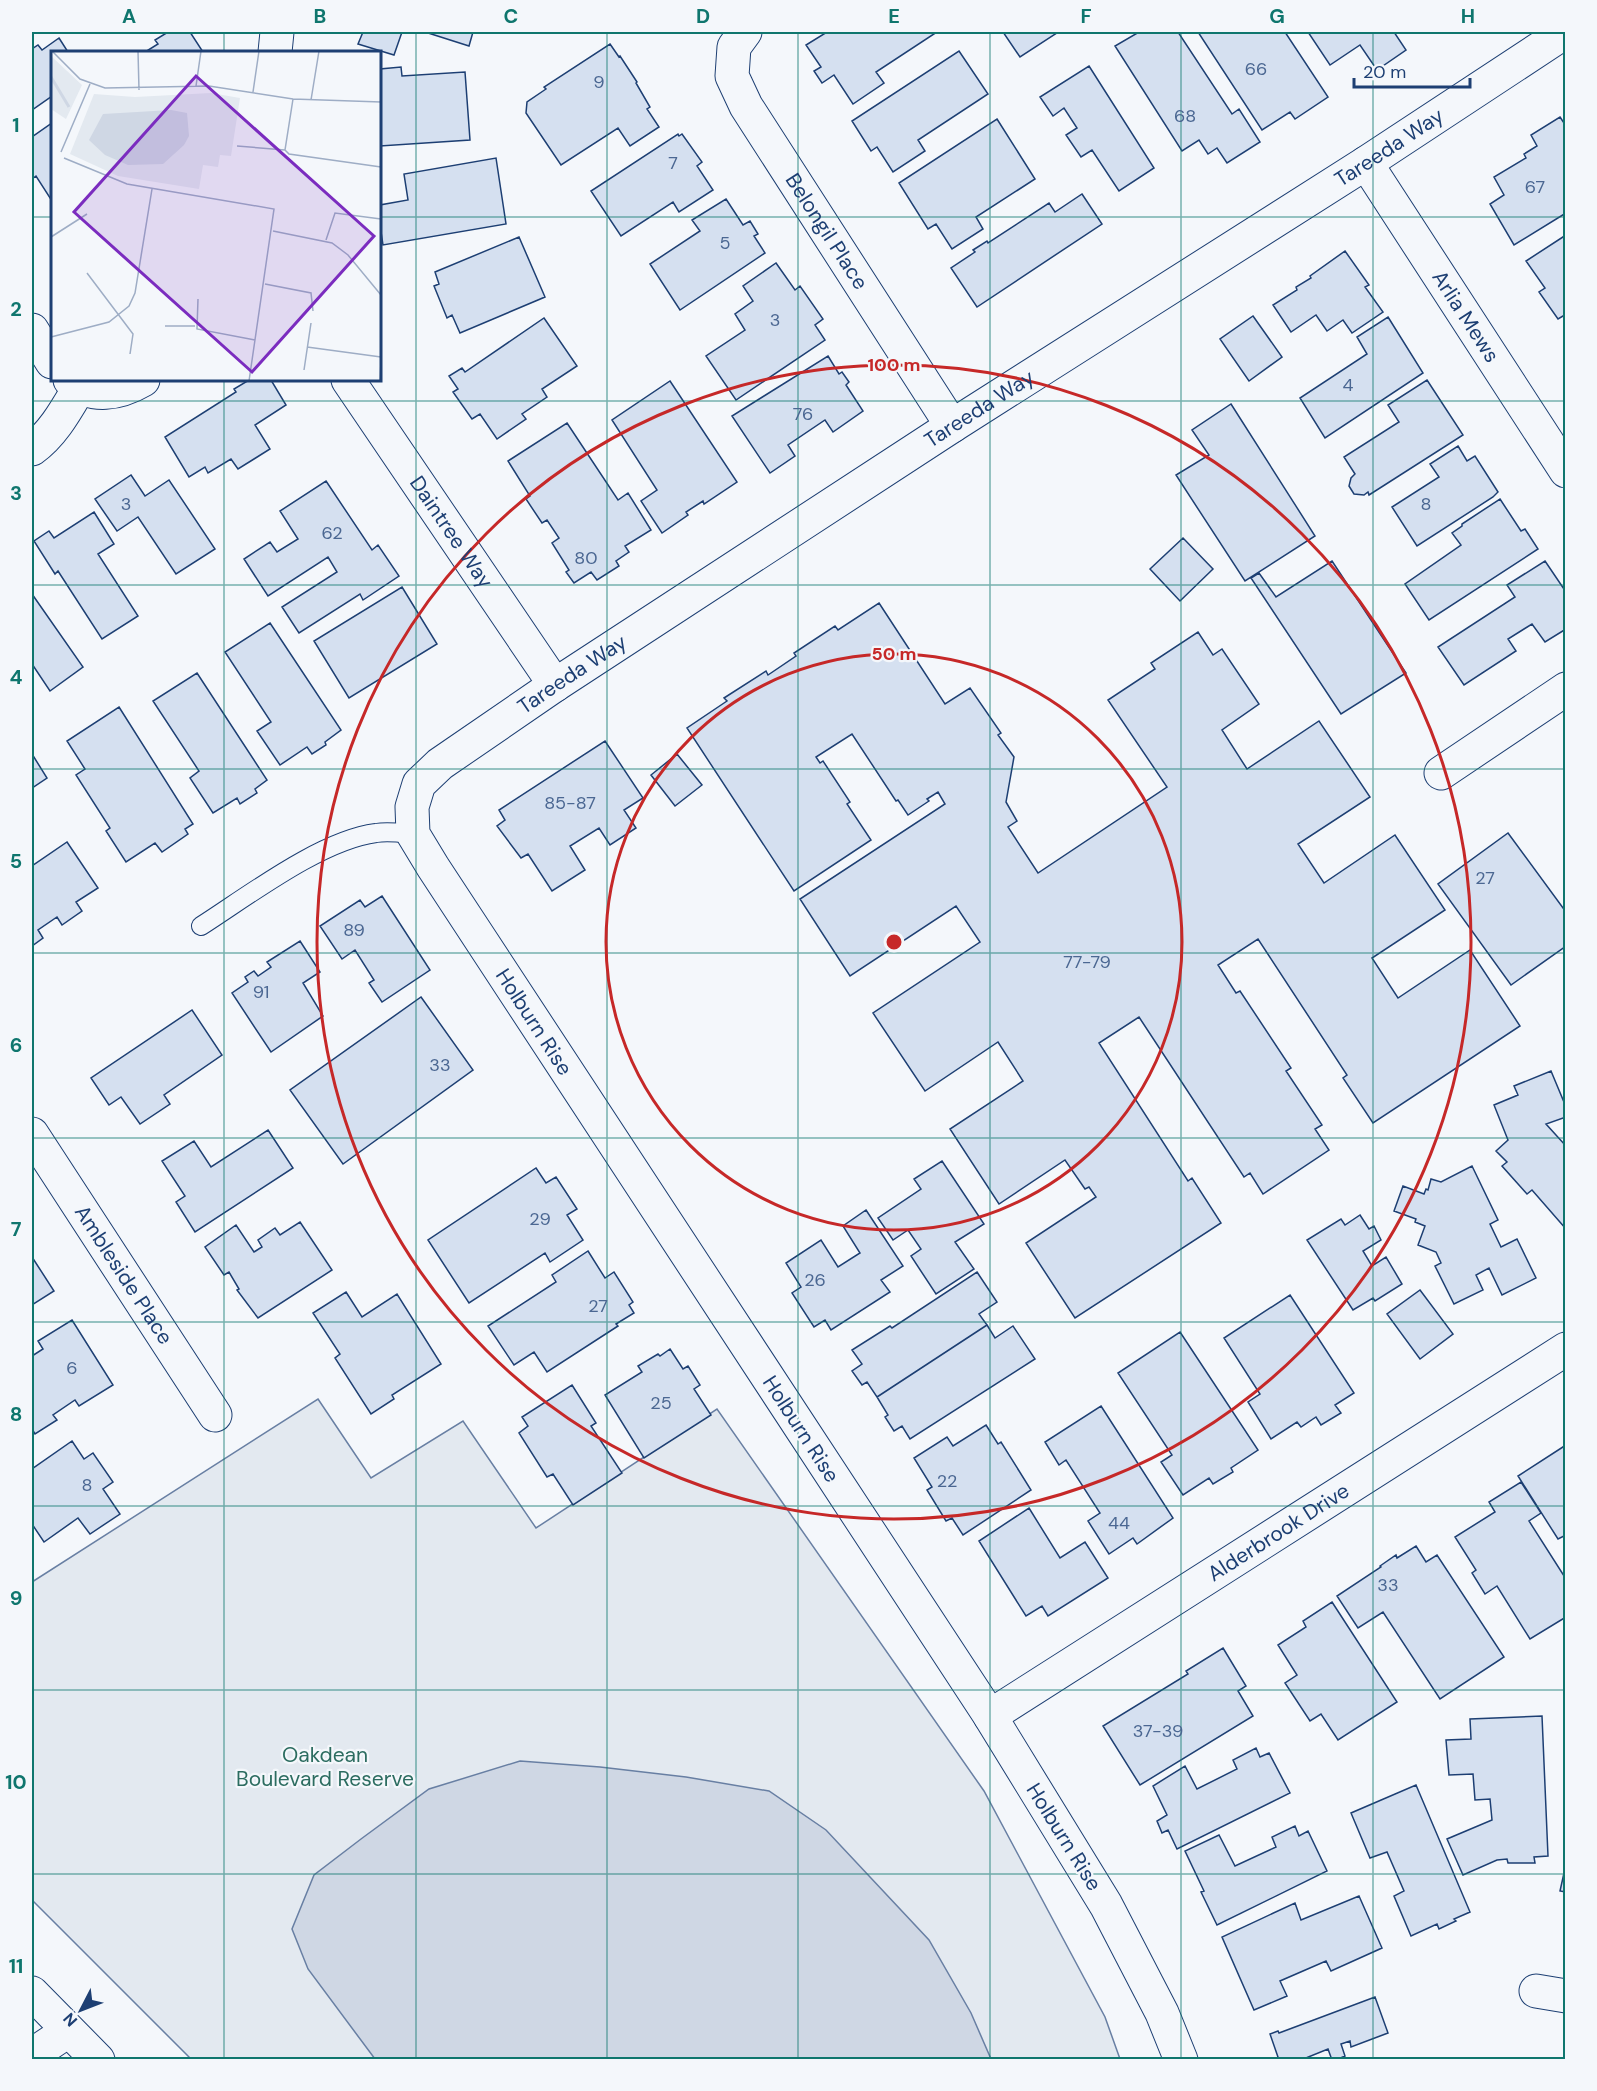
<svg xmlns="http://www.w3.org/2000/svg" width="1597" height="2091" viewBox="0 0 1597 2091" font-family="'DM Sans',sans-serif">
	<rect width="100%" height="100%" fill="#f4f7fb"/>
	<path fill="#e3e9f0" stroke="#687fa3" stroke-width="1.5" d="M318 1399 371 1478 463 1421 536 1528 717 1409 984 1791 1105 2017 1120 2059H191L32 1900V1582Z"/>
	<path fill="#cfd7e4" stroke="#687fa3" stroke-width="1.5" d="M520 1761 600 1767 686 1777 769 1791 826 1830 929 1940 971 2013 991 2059H375L308 1969 292 1929 314 1875 361 1839 429 1789Z"/>
	<path fill="#d5e0f0" stroke="#1d3f73" stroke-width="1.5" d="M168 32H190L203 52H145L158 44 155 40Z
		M363 32H402L394 55 358 44Z
		M425 32H473L469 46Z
		M827 32H937L876 72 884 83 853 104 834 75 822 83 814 71 821 67 806 45Z
		M1003 32H1056L1057 33 1020 57Z
		M1139 32H1178L1232 114 1239 109 1260 142 1227 163 1217 148 1208 154 1199 140 1182 151 1115 46Z
		M1198 32H1285L1328 97 1295 119 1290 112 1262 130Z
		M1308 32H1394L1406 50 1377 70 1360 45 1330 65Z
		M59 38 68 52H52V96L32 110V49L38 45 42 50Z
		M610 44 619 57 620 56 637 82 636 83 650 107 647 109 659 127 630 146 618 128 561 165 526 113 527 102 546 89 544 87Z
		M959 51 988 94 918 140 925 151 893 172 877 147 871 151 852 121Z
		M1089 66 1154 168 1119 191 1092 150 1081 157 1066 135 1077 128 1064 108 1053 116 1040 97Z
		M401 67 402 76 465 72 470 140 380 146V69Z
		M1560 117 1566 126V213L1514 245 1490 204 1504 195 1494 177 1526 158 1524 154 1537 146 1531 135Z
		M997 119 1035 179 976 217 983 229 952 249 936 224 928 229 899 183Z
		M52 123V201L36 176 32 179V137Z
		M678 134 679 136 682 134 702 162 697 166 713 190 679 212 673 202 621 236 591 191Z
		M496 158 506 224 383 245 380 225V205L408 200 404 174Z
		M1082 194 1102 224 977 307 951 268 975 252 973 250 987 241 988 243 1049 203 1055 212Z
		M726 199 743 225 750 221 758 234 754 236 765 253 680 310 650 264 700 231 692 220Z
		M1566 235V319L1563 316 1558 319 1539 292 1545 288 1526 261Z
		M519 237 545 297 460 333 452 315 447 318 434 286 439 284 435 272Z
		M1345 251 1369 285 1365 287 1383 312 1352 333 1343 320 1327 331 1316 315 1291 332 1273 305 1297 290 1296 287 1311 278 1310 276Z
		M776 263 795 290 800 286 823 319 815 325 825 340 736 400 706 356 745 330 735 314 753 301 743 286Z
		M1253 316 1282 357 1249 381 1220 339Z
		M1388 317 1423 373 1325 438 1300 398 1367 354 1357 337Z
		M544 318 577 366 542 389 547 397 522 414 526 419 497 439 480 414 472 419 453 392 458 389 449 376 462 368 465 372Z
		M828 356 839 374 842 372 849 382 846 385 863 411 833 432 825 420 788 445 795 456 770 473 732 416Z
		M249 380H271L286 405 255 425 270 449 238 469 231 459 208 473 205 467 189 477 165 437 236 392 234 389Z
		M1427 380 1463 435 1369 495 1368 492 1364 495 1354 494 1349 486 1351 478 1355 474 1344 457 1399 422 1388 405Z
		M670 381 737 482 704 504 703 501 686 512 688 515 662 533 641 501 657 490 612 420Z
		M1231 404 1315 536 1245 581 1176 475 1209 455 1192 430Z
		M567 423 618 500 628 493 651 530 625 546 629 552 616 561 619 566 597 580 591 572 574 583 566 572 569 570 552 543 559 538 547 520 542 523 526 499 530 496 508 461Z
		M1458 446 1467 461 1475 456 1498 492 1493 497 1417 546 1392 507 1439 477 1430 464Z
		M131 475 145 496 169 480 215 549 176 574 138 517 117 531 95 499Z
		M326 481 372 550 378 545 399 576 363 600 360 594 299 633 282 607 337 572 328 557 268 596 244 559 270 542 277 552 298 539 280 511Z
		M1500 499 1521 531 1525 529 1538 549 1429 620 1405 584 1461 545 1452 533 1462 526V524Z
		M94 512 114 544 98 554 138 616 102 639 58 571 55 574 34 541 49 531 54 538Z
		M1183 538 1213 569 1180 601 1150 569Z
		M1332 561 1406 673 1341 714 1251 578 1259 573 1276 597Z
		M1545 561 1566 592V629L1545 642 1532 624 1508 639 1516 651 1464 685 1438 647 1515 597 1507 585Z
		M402 587 437 644 349 698 314 641Z
		M32 594 83 667 50 691 32 664Z
		M879 603 945 704 970 688 1001 733 998 735 1014 757 1006 802 1017 821 1008 827 1038 873 1167 787 1108 700 1155 669 1151 663 1198 632 1213 655 1222 649 1259 704 1222 730 1247 769 1319 721 1370 797 1298 844 1324 883 1395 835 1445 910 1372 958 1398 998 1470 950 1520 1026 1373 1123 1343 1078 1347 1075 1258 939 1218 965 1236 993 1240 991 1291 1068 1286 1071 1322 1125 1315 1129 1329 1150 1263 1194 1250 1173 1244 1177 1139 1017 1099 1043 1188 1181 1192 1178 1221 1223 1075 1318 1026 1243 1096 1197 1089 1187 1085 1189 1065 1160 999 1204 950 1129 1023 1081 998 1042 925 1091 873 1013 980 942 956 906 850 976 800 899 945 804 938 792 927 799 929 801 908 815 898 800 896 801 852 734 816 757 820 763 823 761 850 802 847 804 871 840 794 891 687 728 727 701 724 698 766 671 768 675 796 656 794 653 835 626 838 630Z
		M270 623 341 730 325 742 326 745 312 754 307 747 280 765 257 731 271 722 225 652Z
		M197 673 267 780 255 789 257 793 240 804 237 798 213 813 190 778 199 771 153 701Z
		M119 707 193 824 185 829 188 834 162 852 155 843 126 862 106 831 110 828 76 775 85 769 67 741Z
		M605 741 643 798 624 810 636 828 610 845 599 828 570 846 585 870 552 891 528 854 521 858 497 826 505 820 499 810Z
		M32 754 47 778 32 788Z
		M677 754 702 785 675 806 651 775Z
		M1508 833 1566 912V946L1511 985 1438 884Z
		M67 842 98 888 76 902 82 911 62 925 57 917 38 930 43 938 32 946V866Z
		M382 896 430 970 382 1002 369 983 374 980 355 950 342 959 320 926 360 900 365 907Z
		M300 941 320 972 303 983 323 1016 271 1052 232 993 248 982 245 977 254 971 258 976 271 967 267 962Z
		M421 997 473 1070 343 1164 290 1090Z
		M192 1010 222 1055 164 1095 170 1104 140 1124 121 1097 109 1105 91 1078Z
		M1551 1071 1566 1107V1117L1546 1124 1566 1146V1229L1532 1190 1527 1194 1502 1166 1507 1162 1496 1151 1508 1140 1494 1105 1518 1095 1514 1086Z
		M268 1130 293 1168 195 1232 176 1202 185 1196 162 1161 194 1141 211 1167Z
		M942 1161 984 1224 955 1242 974 1269 936 1294 911 1256 921 1249 908 1230 893 1240 878 1218 921 1189 914 1179Z
		M1472 1166 1498 1220 1490 1224 1501 1247 1517 1239 1536 1278 1502 1295 1489 1268 1476 1275 1483 1290 1454 1304 1435 1266 1441 1263 1436 1252 1418 1245 1425 1226 1415 1222 1416 1219 1394 1211 1403 1186 1424 1194 1426 1189 1428 1190 1431 1179 1441 1182Z
		M536 1168 546 1183 556 1177 577 1209 567 1215 583 1240 550 1262 545 1253 469 1303 428 1240Z
		M866 1210 903 1266 881 1280 890 1292 831 1330 825 1320 814 1327 792 1293 801 1287 786 1263 821 1240 838 1267 860 1253 843 1226Z
		M1360 1215 1369 1229 1374 1226 1381 1240 1363 1251 1372 1266 1386 1257 1402 1284 1375 1301 1373 1298 1353 1310 1307 1240 1341 1219 1345 1225Z
		M300 1222 332 1270 258 1318 237 1290 239 1289 229 1272 224 1275 205 1247 236 1225 254 1252 262 1247 258 1240 275 1228 280 1235Z
		M588 1251 605 1278 614 1272 633 1302 629 1305 634 1313 616 1324 618 1326 547 1372 534 1352 514 1365 488 1326 556 1282 552 1275Z
		M32 1257 54 1291 32 1305Z
		M977 1272 997 1302 979 1314 987 1325 877 1397 867 1382 862 1385 852 1371 862 1364 852 1350 890 1326 892 1328Z
		M1420 1290 1453 1334 1420 1359 1387 1314Z
		M346 1292 362 1317 397 1294 441 1364 392 1395 394 1399 371 1414 335 1358 340 1354 313 1313Z
		M1290 1295 1354 1393 1335 1405 1341 1413 1321 1425 1316 1417 1301 1427 1297 1422 1271 1439 1248 1402 1260 1394 1224 1338Z
		M72 1320 113 1385 79 1406 75 1400 53 1415 57 1420 35 1434 32 1429V1356L43 1349 38 1341Z
		M987 1325 995 1338 1013 1326 1035 1359 910 1439 902 1426 894 1431 885 1417 888 1415 877 1397Z
		M1180 1332 1258 1450 1231 1468 1233 1472 1213 1484 1209 1478 1183 1495 1161 1462 1172 1455 1118 1373Z
		M670 1349 683 1369 688 1366 700 1385 694 1389 711 1415 644 1458 605 1395 642 1372 638 1366 658 1354 660 1356Z
		M572 1385 596 1423 591 1426 622 1473 573 1505 553 1474 547 1477 519 1433 528 1426 522 1417Z
		M1101 1406 1173 1518 1137 1544 1133 1538 1109 1554 1088 1521 1100 1513 1066 1460 1059 1465 1045 1442Z
		M986 1425 998 1444 1001 1442 1031 1490 963 1535 952 1518 946 1521 927 1490 932 1487 914 1458 947 1437 953 1446Z
		M72 1441 84 1459 93 1453 113 1482 103 1489 120 1514 90 1534 78 1518 44 1542 32 1524V1469Z
		M1566 1445V1535L1558 1539 1518 1476Z
		M1521 1482 1541 1513 1529 1521 1566 1579V1617L1530 1639 1497 1586 1485 1594 1472 1573 1476 1570 1455 1537 1495 1512 1489 1502Z
		M1029 1508 1060 1558 1085 1542 1108 1578 1048 1616 1042 1606 1026 1616 979 1541Z
		M1416 1546 1426 1562 1437 1555 1504 1657 1440 1699 1383 1612 1358 1628 1337 1596 1381 1567 1380 1566 1396 1555 1397 1558Z
		M1332 1602 1397 1702 1338 1740 1321 1714 1310 1721 1285 1683 1297 1675 1278 1645 1306 1627 1303 1621Z
		M1223 1648 1246 1686 1238 1691 1253 1716 1140 1785 1103 1726 1188 1674 1186 1671Z
		M1542 1716 1548 1856 1534 1857 1535 1863H1508L1507 1859 1497 1860 1463 1875 1447 1839 1492 1820 1490 1799 1475 1800 1473 1774 1449 1775 1446 1740 1471 1739 1470 1719Z
		M1256 1748 1260 1757 1269 1753 1290 1793 1177 1849 1168 1830 1162 1833 1157 1821 1167 1815 1153 1786 1185 1766 1197 1789 1237 1769 1233 1760Z
		M1416 1785 1470 1912 1454 1919 1456 1921 1439 1929 1437 1924 1411 1936 1394 1896 1404 1891 1387 1852 1370 1858 1351 1813Z
		M1295 1826 1299 1836 1308 1831 1327 1871 1217 1925 1201 1892 1204 1891 1185 1851 1219 1835 1235 1866 1276 1847 1272 1837Z
		M1566 1864V1892L1560 1891Z
		M1359 1896 1382 1948 1331 1971 1326 1961 1280 1981 1287 1996 1254 2010 1222 1937 1295 1903 1301 1920Z
		M1375 1997 1388 2033 1351 2047 1350 2041 1341 2044 1345 2056 1336 2060H1332L1328 2049 1301 2060H1279L1270 2034 1278 2031 1279 2033Z"/>
	<g fill="none" stroke-linecap="round" stroke-linejoin="round">
		<g stroke="#1d3f73" stroke-width="20">
			<path id="lane" d="M201 926C248 896 321 840 376 833 388 831 402 833 413 834"/>
		</g>
		<g stroke="#1d3f73" stroke-width="35">
			<g id="street">
				<path id="s1" d="M745 32 734 47 732 76 746 106 952 426"/>
				<path d="M275 52 277 32"/>
				<path id="s2" d="M1366 163 1566 471"/>
				<path d="M32 330 52 362"/>
				<path d="M70 380C92 399 119 394 143 380"/>
				<path id="s3" d="M348 380 555 685"/>
				<path d="M32 449C53 434 66 410 79 388"/>
				<path d="M1441 773 1566 689"/>
				<path id="s4" d="M32 1134 215 1415"/>
				<path id="s5" d="M990 1716 1566 1349"/>
				<path d="M1536 1991 1566 1996"/>
				<path d="M32 2055 68 2031"/>
			</g>
		</g>
		<g stroke="#1d3f73" stroke-width="35">
			<g id="secondary">
				<path d="M32 1993 98 2060"/>
				<path id="s6" d="M1181 2060 1162 2013 1106 1905 990 1716 433 867 413 834 412 807 419 784 440 764 555 685 952 426 1366 163 1565 32"/>
			</g>
		</g>
		<use href="#lane" stroke="#f4f7fb" stroke-width="18"/>
		<use href="#street" stroke="#f4f7fb" stroke-width="33"/>
		<use href="#secondary" stroke="#f4f7fb" stroke-width="33"/>
	</g>
	<path fill="none" stroke="#0f766e" stroke-width="1.5" stroke-opacity="0.55" d="M224 32V52M416 32V2060M607 32V2060M798 32V2060M990 32V2060M1181 32V2060M1373 32V2060M32 217H52M380 217H1566M224 380V2060M32 401H1566M32 585H1566M32 769H1566M32 953H1566M32 1138H1566M32 1322H1566M32 1506H1566M32 1690H1566M32 1874H1566"/>
	<g fill="none" stroke="#c62828" stroke-width="3">
		<circle cx="894" cy="942" r="288"/>
		<circle cx="894" cy="942" r="577"/>
	</g>
	<g text-anchor="middle" stroke-width="4.5" stroke-linejoin="round" paint-order="stroke">
		<g font-size="18" fill="#4b6792">
			<text x="1256" y="75">66</text>
			<text x="599" y="88">9</text>
			<text x="1185" y="122">68</text>
			<text x="673" y="169">7</text>
			<text x="1535" y="193">67</text>
			<text x="725" y="249">5</text>
			<text x="775" y="326">3</text>
			<text x="1348" y="391">4</text>
			<text x="803" y="420">76</text>
			<text x="126" y="510">3</text>
			<text x="1426" y="510">8</text>
			<text x="332" y="539">62</text>
			<text x="586" y="564">80</text>
			<text x="570" y="809">85-87</text>
			<text x="1485" y="884">27</text>
			<text x="354" y="936">89</text>
			<text x="1087" y="968">77-79</text>
			<text x="261" y="998">91</text>
			<text x="440" y="1071">33</text>
			<text x="540" y="1225">29</text>
			<text x="815" y="1286">26</text>
			<text x="598" y="1312">27</text>
			<text x="72" y="1374">6</text>
			<text x="661" y="1409">25</text>
			<text x="947" y="1487">22</text>
			<text x="87" y="1491">8</text>
			<text x="1119" y="1529">44</text>
			<text x="1388" y="1591">33</text>
			<text x="1158" y="1737">37-39</text>
		</g>
		<g font-size="21" fill="#1d3f73" stroke="#f4f7fb">
			<text dy="7" stroke="none"><textPath href="#s6" startOffset="2660">Tareeda Way</textPath></text>
			<text dy="7" stroke="none"><textPath href="#s1" startOffset="230">Belongil Place</textPath></text>
			<text dy="7" stroke="none"><textPath href="#s2" startOffset="183">Arlia Mews</textPath></text>
			<text dy="7" stroke="none"><textPath href="#s6" startOffset="2174">Tareeda Way</textPath></text>
			<text dy="7" stroke="none"><textPath href="#s3" startOffset="184">Daintree Way</textPath></text>
			<text dy="7" stroke="none"><textPath href="#s6" startOffset="1688">Tareeda Way</textPath></text>
			<text transform="translate(534 1022) rotate(57)" y="7">Holburn Rise</text>
			<text dy="7" stroke="none"><textPath href="#s4" startOffset="168">Ambleside Place</textPath></text>
			<text transform="translate(801 1429) rotate(57)" y="7">Holburn Rise</text>
			<text dy="7" stroke="none"><textPath href="#s5" startOffset="342">Alderbrook Drive</textPath></text>
			<text transform="translate(1064 1837) rotate(58)" y="7">Holburn Rise</text>
		</g>
		<g font-size="21" fill="#2c6c60" stroke="#f4f7fb">
			<text x="325" y="1762">Oakdean<tspan x="325" dy="24">Boulevard Reserve</tspan></text>
		</g>
	</g>
	<g transform="translate(51 51)">
		<rect width="330" height="330" fill="#f4f7fb"/>
		<path d="M0 5 31 34 15 68 0 58ZM160 42 189 47 180 105 169 104 167 116 152 114 148 138 67 125 19 103 43 43 84 46Z" fill="#e3e9f0"/>
		<path d="M120 59 136 62 138 85 133 94 112 113 77 114 54 104 38 89 52 63Z" fill="#cfd7e4"/>
		<path fill="none" stroke="#cfd7e4" stroke-width="3" d="M0 26 18 56"/>
		<path fill="none" stroke="#9eadc5" stroke-width="1.5" d="M1 0 29 28 54 37 158 35 242 48 330 51M87 0 88 39M145 35 150 0M202 41 208 0M242 48 234 99 238 103 330 116M260 49 268 0M186 95 234 99M10 101 39 33M13 107 76 133 223 158 198 330M222 180 281 192 297 204 330 244M0 186 36 163M275 189 284 162 330 168M36 222 82 283 79 303M214 233 260 242 262 260M147 248 146 278 204 289M114 275H144M0 286 58 271 78 255 84 242 101 138M256 296 330 306M253 319 260 272M329 330 330 310"/>
		<path fill="#7b2cbf" fill-opacity="0.15" stroke="#7b2cbf" stroke-width="3" d="M145 25 323 185 201 321 23 161Z"/>
		<rect width="330" height="330" fill="none" stroke="#1d3f73" stroke-width="3"/>
	</g>
	<circle cx="894" cy="942" r="9" fill="#c62828" stroke="#f4f7fb" stroke-width="3"/>
	<g font-size="18" text-anchor="middle" font-weight="bold" fill="#c62828" stroke="#f4f7fb" stroke-width="4.5" stroke-linejoin="round" paint-order="stroke">
		<text x="894" y="371">100 m</text>
		<text x="894" y="660">50 m</text>
	</g>
	<rect width="1597" height="2091" fill="none" stroke="#f4f7fb" stroke-width="66"/>
	<g transform="translate(81 2010) rotate(228)" stroke="#f4f7fb" stroke-width="4.5" paint-order="stroke">
	<path d="M0-4.5L10 22L0 15L-10 22Z" fill="#1d3f73"/>
	<text y="-9" font-size="16" font-weight="bold" text-anchor="middle" fill="#1d3f73">N</text>
	</g>
	<path d="M1354 78v9h116v-9" fill="none" stroke="#1d3f73" stroke-width="3"/>
	<text x="1363" y="78" font-size="18" fill="#1d3f73" stroke="#f4f7fb" stroke-width="4.5" paint-order="stroke">20 m</text>
	<rect x="33" y="33" width="1531" height="2025" fill="none" stroke="#0f766e" stroke-width="2"/>
	<g font-size="20" text-anchor="middle" font-weight="bold" fill="#0f766e">
		<text x="129" y="23">A</text>
		<text x="320" y="23">B</text>
		<text x="511" y="23">C</text>
		<text x="703" y="23">D</text>
		<text x="894" y="23">E</text>
		<text x="1086" y="23">F</text>
		<text x="1277" y="23">G</text>
		<text x="1468" y="23">H</text>
		<text x="16" y="132">1</text>
		<text x="16" y="316">2</text>
		<text x="16" y="500">3</text>
		<text x="16" y="684">4</text>
		<text x="16" y="868">5</text>
		<text x="16" y="1052">6</text>
		<text x="16" y="1236">7</text>
		<text x="16" y="1421">8</text>
		<text x="16" y="1605">9</text>
		<text x="16" y="1789">10</text>
		<text x="16" y="1973">11</text>
	</g>
</svg>
